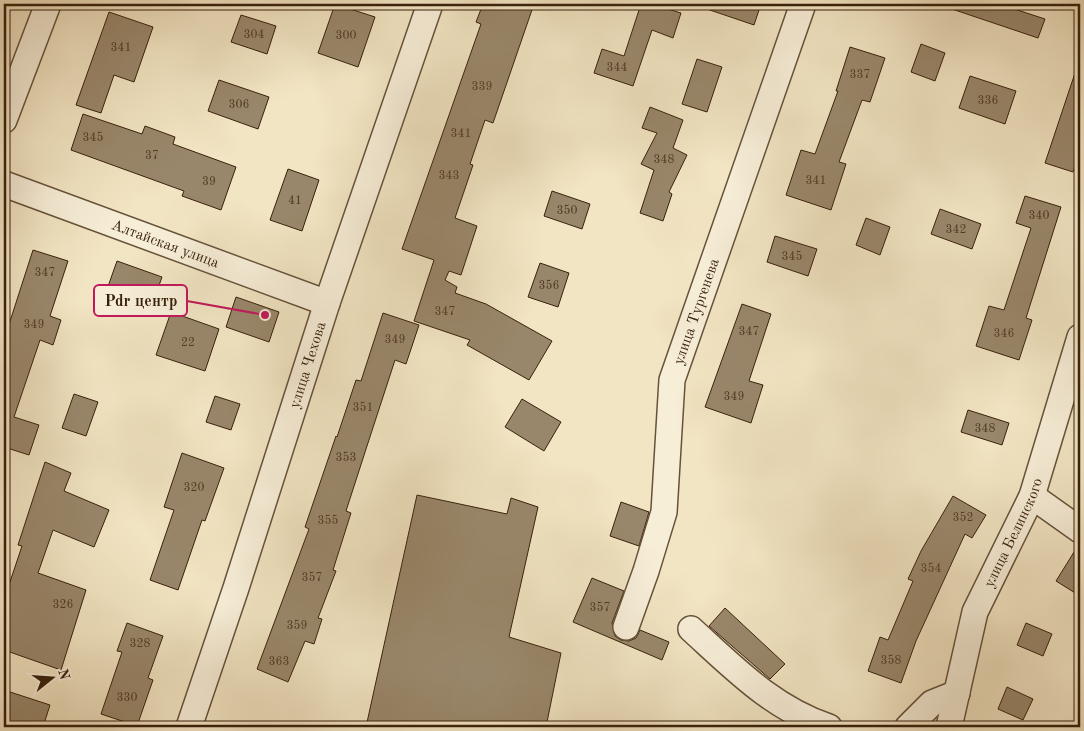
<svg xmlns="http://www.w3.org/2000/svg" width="1084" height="731" viewBox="0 0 1084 731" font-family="'Old Standard TT',serif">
	<rect width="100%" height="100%" fill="#f2e5c3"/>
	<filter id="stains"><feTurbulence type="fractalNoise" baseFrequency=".004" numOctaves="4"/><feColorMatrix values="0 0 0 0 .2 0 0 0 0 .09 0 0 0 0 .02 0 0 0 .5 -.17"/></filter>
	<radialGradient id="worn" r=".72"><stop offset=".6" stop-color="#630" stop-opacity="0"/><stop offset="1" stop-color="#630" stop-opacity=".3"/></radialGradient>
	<path fill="#99876b" stroke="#38210c" d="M335 4 375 17 358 67 318 53Z
		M483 4H534L493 123 485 120 470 164 473 165 455 218 477 226 461 275 449 271 445 280 457 287 455 293 486 304 552 341 529 380 467 345 470 340 414 321 434 260 402 249 481 24 476 22Z
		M641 4H652L681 13 673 38 652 30 633 86 594 73 602 49 624 56Z
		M702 4H761L754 25 701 7Z
		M947 4H999L1045 19 1038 38 946 7Z
		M109 12 153 27 134 82 114 75 101 113 76 105Z
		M241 15 276 26 267 54 231 42Z
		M921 44 945 53 935 81 911 72Z
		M850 47 885 58 870 102 862 100 839 162 846 164 831 210 786 195 801 150 815 154 838 91H836Z
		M697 59 722 67 707 112 682 104Z
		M1077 67 1080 68V150L1073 172 1045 163Z
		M970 76 1016 91 1005 124 959 108Z
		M219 80 269 97 258 129 208 111Z
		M650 107 683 120 673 148 687 155 669 192 672 194 663 221 640 213 654 170 641 164 657 133 642 128Z
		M83 114 142 134 145 126 175 137 173 144 236 167 221 210 182 196 184 191 71 150Z
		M288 169 319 180 302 231 270 220Z
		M552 191 590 204 582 229 544 216Z
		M1025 196 1061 207 1026 318 1032 320 1019 360 976 346 989 306 1004 310 1031 228 1016 223Z
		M940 209 981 224 972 249 931 234Z
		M866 218 890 227 880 255 856 245Z
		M775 236 817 249 808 276 767 262Z
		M33 250 68 261 50 316 61 320 53 345 40 340 14 417 39 425 29 455 4 447V340Z
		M117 261 162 277 150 311 105 295Z
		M540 263 569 273 558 307 528 297Z
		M236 297 279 312 269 342 226 327Z
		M742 304 771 314 749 381 763 385 751 423 705 407Z
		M171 312 219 329 205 371 156 355Z
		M383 313 419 325 406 364 395 360 367 446 346 511 351 513 333 570 336 571 318 618 322 619 314 644 305 641 288 682 257 669 309 529 305 527 336 436 337 437 356 380 361 381Z
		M74 394 98 402 86 436 62 428Z
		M215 396 240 404 231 430 206 422Z
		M522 399 561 422 544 451 505 427Z
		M968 410 1009 423 1002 445 961 432Z
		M182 453 224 468 205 521 202 520 178 590 150 580 174 510 164 507Z
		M45 462 71 473 64 491 109 510 94 547 53 530 38 573 86 590 61 670 4 650V600L22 546 18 545Z
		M417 495 507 514 511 498 538 507 509 637 561 653 546 727H366Z
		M953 496 986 515 972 538 965 534 916 641 901 683 868 671 880 637 888 640 913 581 908 579 921 551Z
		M621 502 649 512 639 546 610 536Z
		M1079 544H1080V596L1056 581Z
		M592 578 624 591 612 623 615 636 621 640 629 641 636 638 640 630 669 642 662 660 573 622Z
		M725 608 785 664 770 679 709 626Z
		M127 623 163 636 148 678 153 680 137 726 101 714 122 652 117 651Z
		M1026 623 1052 634 1043 656 1017 645Z
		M1007 687 1033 699 1023 720 998 709Z
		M4 690 50 705 43 727H21L4 721Z"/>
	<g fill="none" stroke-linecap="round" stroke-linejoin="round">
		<g stroke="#66523a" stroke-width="28">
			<g id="minor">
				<path d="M4 120 48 4"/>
				<path id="s1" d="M4 184 327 303"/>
				<path d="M1032 496 1080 530"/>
				<path id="s2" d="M626 627 646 571 664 512 672 380 803 4"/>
				<path d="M691 629C734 668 772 708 829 727"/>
				<path id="s3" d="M189 727 236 588 327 303 430 4"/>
				<path d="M908 727 932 703 957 693"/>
				<path id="s4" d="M949 727 975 612 1032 496 1080 337"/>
			</g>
		</g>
		<use href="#minor" stroke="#f7eed8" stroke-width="25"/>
	</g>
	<g text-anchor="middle" stroke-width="4.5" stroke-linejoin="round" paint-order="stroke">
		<g font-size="12" fill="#503a24">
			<text x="254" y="38">304</text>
			<text x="346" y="39">300</text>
			<text x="121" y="51">341</text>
			<text x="617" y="71">344</text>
			<text x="860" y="78">337</text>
			<text x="482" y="90">339</text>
			<text x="988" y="104">336</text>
			<text x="239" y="108">306</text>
			<text x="461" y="137">341</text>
			<text x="93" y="141">345</text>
			<text x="152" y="159">37</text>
			<text x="664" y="163">348</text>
			<text x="449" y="179">343</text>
			<text x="816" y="184">341</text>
			<text x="209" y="185">39</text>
			<text x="295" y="204">41</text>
			<text x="567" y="214">350</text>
			<text x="1039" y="219">340</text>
			<text x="956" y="233">342</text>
			<text x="792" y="260">345</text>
			<text x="45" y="276">347</text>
			<text x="549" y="289">356</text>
			<text x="445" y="315">347</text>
			<text x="34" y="328">349</text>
			<text x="749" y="335">347</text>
			<text x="1004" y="337">346</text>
			<text x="395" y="343">349</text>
			<text x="188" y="346">22</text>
			<text x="734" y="400">349</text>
			<text x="363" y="411">351</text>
			<text x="985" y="432">348</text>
			<text x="346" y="461">353</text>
			<text x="194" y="491">320</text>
			<text x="963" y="521">352</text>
			<text x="328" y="524">355</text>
			<text x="931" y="572">354</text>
			<text x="312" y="581">357</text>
			<text x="63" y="608">326</text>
			<text x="600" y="611">357</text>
			<text x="297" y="629">359</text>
			<text x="140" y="647">328</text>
			<text x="891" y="664">358</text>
			<text x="279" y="665">363</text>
			<text x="127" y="701">330</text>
		</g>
		<g font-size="15" fill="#38210c" stroke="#f7eed8">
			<text dy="5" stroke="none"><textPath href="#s1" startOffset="172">Алтайская улица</textPath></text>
			<text dy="5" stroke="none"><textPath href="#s2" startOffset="326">улица Тургенева</textPath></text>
			<text dy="5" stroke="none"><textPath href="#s3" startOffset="381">улица Чехова</textPath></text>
			<text dy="5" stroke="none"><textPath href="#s4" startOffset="206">улица Белинского</textPath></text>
		</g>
	</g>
	<path fill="none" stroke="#c2185b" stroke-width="2" d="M265 315L187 301"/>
	<circle fill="#c2185b" stroke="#f7eed8" stroke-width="2" cx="265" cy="315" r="5"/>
	<rect fill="#f7eed8" stroke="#c2185b" stroke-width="2" x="94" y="285" width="93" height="31" rx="5"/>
	<g font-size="16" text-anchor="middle" font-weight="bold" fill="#38210c">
		<text x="141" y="306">Pdr центр</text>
	</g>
	<rect width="1084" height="731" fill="none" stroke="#f2e5c3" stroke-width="20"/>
	<rect x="5" y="5" width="1074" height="721" fill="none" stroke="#38210c" stroke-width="2.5"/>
	<rect x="10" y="10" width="1064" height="711" fill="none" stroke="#38210c"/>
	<g transform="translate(52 678) rotate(73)" stroke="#f7eed8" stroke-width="4" paint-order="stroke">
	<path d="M0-4L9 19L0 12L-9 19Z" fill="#38210c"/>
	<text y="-8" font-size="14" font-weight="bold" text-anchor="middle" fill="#38210c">N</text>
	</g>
	<rect width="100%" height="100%" filter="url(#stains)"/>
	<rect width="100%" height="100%" fill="url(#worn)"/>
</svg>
